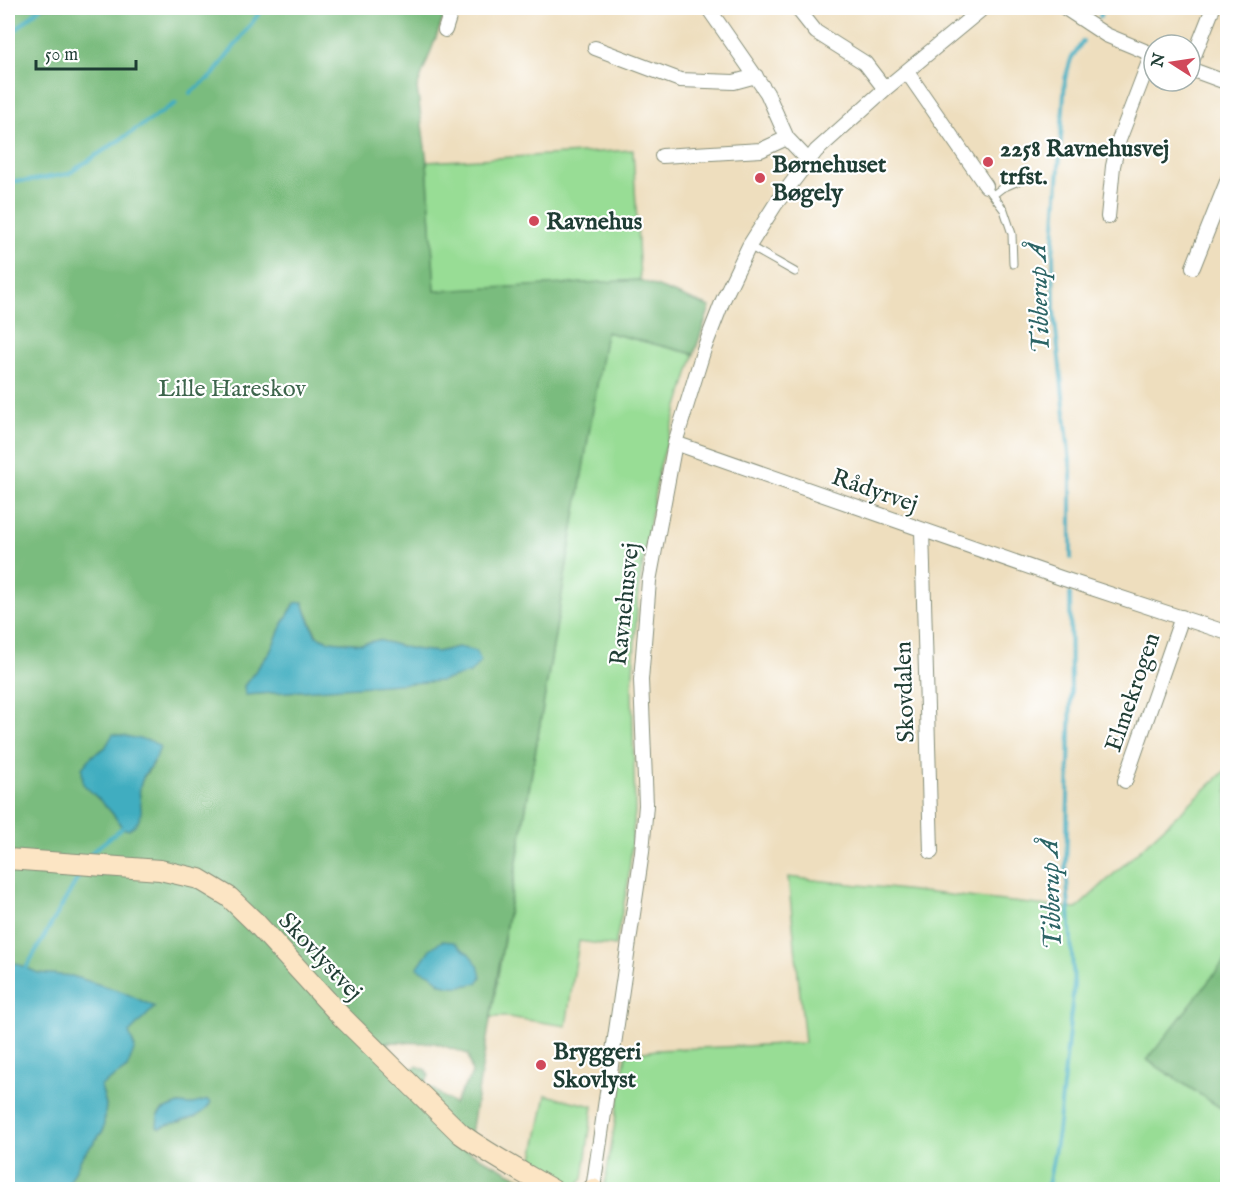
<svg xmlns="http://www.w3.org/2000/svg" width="1235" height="1197" viewBox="0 0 1235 1197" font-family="'IM FELL English',serif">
	<rect width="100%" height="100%" fill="#fff"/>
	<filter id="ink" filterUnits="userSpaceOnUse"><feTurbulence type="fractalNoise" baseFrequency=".0167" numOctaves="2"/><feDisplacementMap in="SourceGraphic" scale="12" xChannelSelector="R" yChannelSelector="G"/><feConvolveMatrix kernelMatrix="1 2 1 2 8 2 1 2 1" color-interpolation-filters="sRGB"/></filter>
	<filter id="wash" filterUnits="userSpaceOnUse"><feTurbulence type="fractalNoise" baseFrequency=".008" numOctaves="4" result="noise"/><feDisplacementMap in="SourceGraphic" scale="24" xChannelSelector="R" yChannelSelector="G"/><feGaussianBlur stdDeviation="1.35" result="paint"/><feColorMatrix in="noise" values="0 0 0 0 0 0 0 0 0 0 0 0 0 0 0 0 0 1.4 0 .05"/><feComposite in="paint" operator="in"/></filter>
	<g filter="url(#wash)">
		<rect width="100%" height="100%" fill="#eedebe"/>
		<path fill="#98dd95" stroke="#5c8d64" stroke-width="1.5" d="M633 150 640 280 435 292 427 162Z
			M606 332 694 354 659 469 638 592 632 690 635 811 628 883 615 946 579 941 566 1026 508 1017H491Z
			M1227 769V958L1148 1060 1227 1112V1189L604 1190 626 1055 656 1050 805 1043 788 877 1076 909Z
			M546 1095 593 1106 583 1179 574 1188 531 1168Z"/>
		<path fill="#7abc7e" stroke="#4c7c59" stroke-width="1.5" fill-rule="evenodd" d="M8 8H447L417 88 427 162 435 291 640 280 710 307 694 354 606 332 468 1151 541 1189 74 1190 68 1185 82 1157 103 1131 106 1105 101 1086 127 1068 129 1033 123 992 72 976 38 973 8 960ZM302 602 317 636 329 641 362 644 378 640 412 649 437 652 458 647 404 683 246 695 244 686 270 652 281 627 295 603ZM113 735 126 737 154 762 143 778 139 789 141 814 122 828C115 815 106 805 95 796L93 755 105 748ZM385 1042 435 1043 468 1054 472 1074 454 1104 424 1083 429 1076 426 1070 417 1066 409 1070ZM179 1104 189 1105 181 1122 169 1123 160 1128 158 1115 163 1110Z
			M1227 958V1112L1147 1060Z"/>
		<path fill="#41adc0" stroke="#30757a" stroke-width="1.5" d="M303 602 307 615 316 636 329 641 362 644 378 640 412 649 437 652 458 647 476 651 481 661 470 673 441 681 245 695 244 686 270 652 281 627 295 603Z
			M113 734 151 741 160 747C158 753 156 759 152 764 149 769 144 774 142 780 133 801 153 815 128 830L122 828C113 810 97 798 83 784L82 768 93 755 105 748Z
			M442 941 453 942 469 954 478 965 481 977 477 983C467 986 452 988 442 984 437 982 435 977 430 974 425 972 422 972 417 968L430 949Z
			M8 960 38 973 72 976 123 992 155 1007 129 1033 135 1048 127 1068 101 1086 106 1105 103 1131 82 1157 68 1185 74 1189H8Z
			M208 1100 211 1102C203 1121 176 1120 160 1128L157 1127 158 1115 163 1110 179 1104 189 1105Z"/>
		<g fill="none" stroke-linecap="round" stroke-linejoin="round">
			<path stroke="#41adc0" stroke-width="4" d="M1100 17 1103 8
				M8 37 40 8
				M190 93 213 75 263 8
				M8 181H27L68 174 176 103
				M1071 558V472L1054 311 1053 255 1065 79 1071 59 1083 41
				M91 855 93 851 122 828
				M26 968 79 876
				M1046 1190 1049 1181 1058 1132 1074 985 1066 866 1071 695 1070 594"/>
		</g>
	</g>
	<g filter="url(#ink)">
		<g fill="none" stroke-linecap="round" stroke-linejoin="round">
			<g stroke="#868e79" stroke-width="9">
				<path id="lane" d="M986 186 1004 210 1012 234 1013 264
					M993 195 1002 188 1028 177
					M749 246 795 272"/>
			</g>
			<g stroke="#868e79" stroke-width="16">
				<path id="street" d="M708 8 767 93 787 138 808 160
					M797 8 816 32 865 63 885 89
					M1065 8 1106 35 1154 55
					M445 30 452 8
					M595 48 680 80 734 82 756 76
					M1190 66 1213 8
					M1190 69 1228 83
					M907 72 986 186
					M662 156 761 150 787 138
					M1108 217 1113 166 1119 140 1152 54
					M1193 267 1228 179
					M675 443 1061 578 1228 633
					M922 530 931 852
					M1125 781 1182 617
					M593 1189 642 852 646 805 641 680 649 581 675 443 704 349 723 300 749 246 775 205 816 151 885 89 983 8"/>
			</g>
			<g stroke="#868e79" stroke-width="22">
				<path id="secondary" d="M8 859 160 870 199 879 229 897 256 923 341 1016 461 1134C490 1155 522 1172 553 1190
					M593 1190V1189"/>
			</g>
			<use href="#lane" stroke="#fff" stroke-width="7"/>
			<use href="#street" stroke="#fff" stroke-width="14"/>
			<use href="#secondary" stroke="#fce5c4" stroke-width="20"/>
		</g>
	</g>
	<g fill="#d1495b" stroke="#fff" stroke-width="2">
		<circle cx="988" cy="162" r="6"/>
		<circle cx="760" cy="178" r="6"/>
		<circle cx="534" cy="221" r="6"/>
		<circle cx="541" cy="1065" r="6"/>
	</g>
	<g text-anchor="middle" stroke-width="4.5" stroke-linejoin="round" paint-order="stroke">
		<g font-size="24" font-weight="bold" fill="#1f3d34" stroke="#fff" text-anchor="start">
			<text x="1000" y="156">2258 Ravnehusvej<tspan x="1000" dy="28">trfst.</tspan></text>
			<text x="772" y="172">Børnehuset<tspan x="772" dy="28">Bøgely</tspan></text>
			<text x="546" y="229">Ravnehus</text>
			<text x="553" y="1059">Bryggeri<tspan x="553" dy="28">Skovlyst</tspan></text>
		</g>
		<g font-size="24" fill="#3d654c" stroke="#fff">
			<text x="232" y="396">Lille Hareskov</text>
		</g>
		<g font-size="24" fill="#1f3d34" stroke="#fff">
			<text transform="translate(875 490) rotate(19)" y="8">Rådyrvej</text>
			<text transform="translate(624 604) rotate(-84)" y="8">Ravnehusvej</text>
			<text transform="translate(904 692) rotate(-92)" y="8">Skovdalen</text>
			<text transform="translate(1132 692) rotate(-71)" y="8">Elmekrogen</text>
			<text transform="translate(321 956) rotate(47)" y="8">Skovlystvej</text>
		</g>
		<g font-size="26" font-style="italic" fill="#2b6465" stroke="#fff">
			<text transform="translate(1038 298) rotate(-92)" y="9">Tibberup Å</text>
			<text transform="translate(1050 894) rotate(-92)" y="9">Tibberup Å</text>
		</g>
	</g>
	<rect width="1235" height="1197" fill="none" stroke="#fff" stroke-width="30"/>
	<g transform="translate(1172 63) rotate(282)"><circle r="28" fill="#ffffff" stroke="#a5b1ae" stroke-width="1.5"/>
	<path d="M0-4.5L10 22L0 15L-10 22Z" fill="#d1495b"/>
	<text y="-9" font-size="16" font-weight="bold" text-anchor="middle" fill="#1f3d34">N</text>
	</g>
	<path d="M36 60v9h100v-9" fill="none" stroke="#1f3d34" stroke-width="3"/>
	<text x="45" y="60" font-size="18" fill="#1f3d34" stroke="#ffffff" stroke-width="4.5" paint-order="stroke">50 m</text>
</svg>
